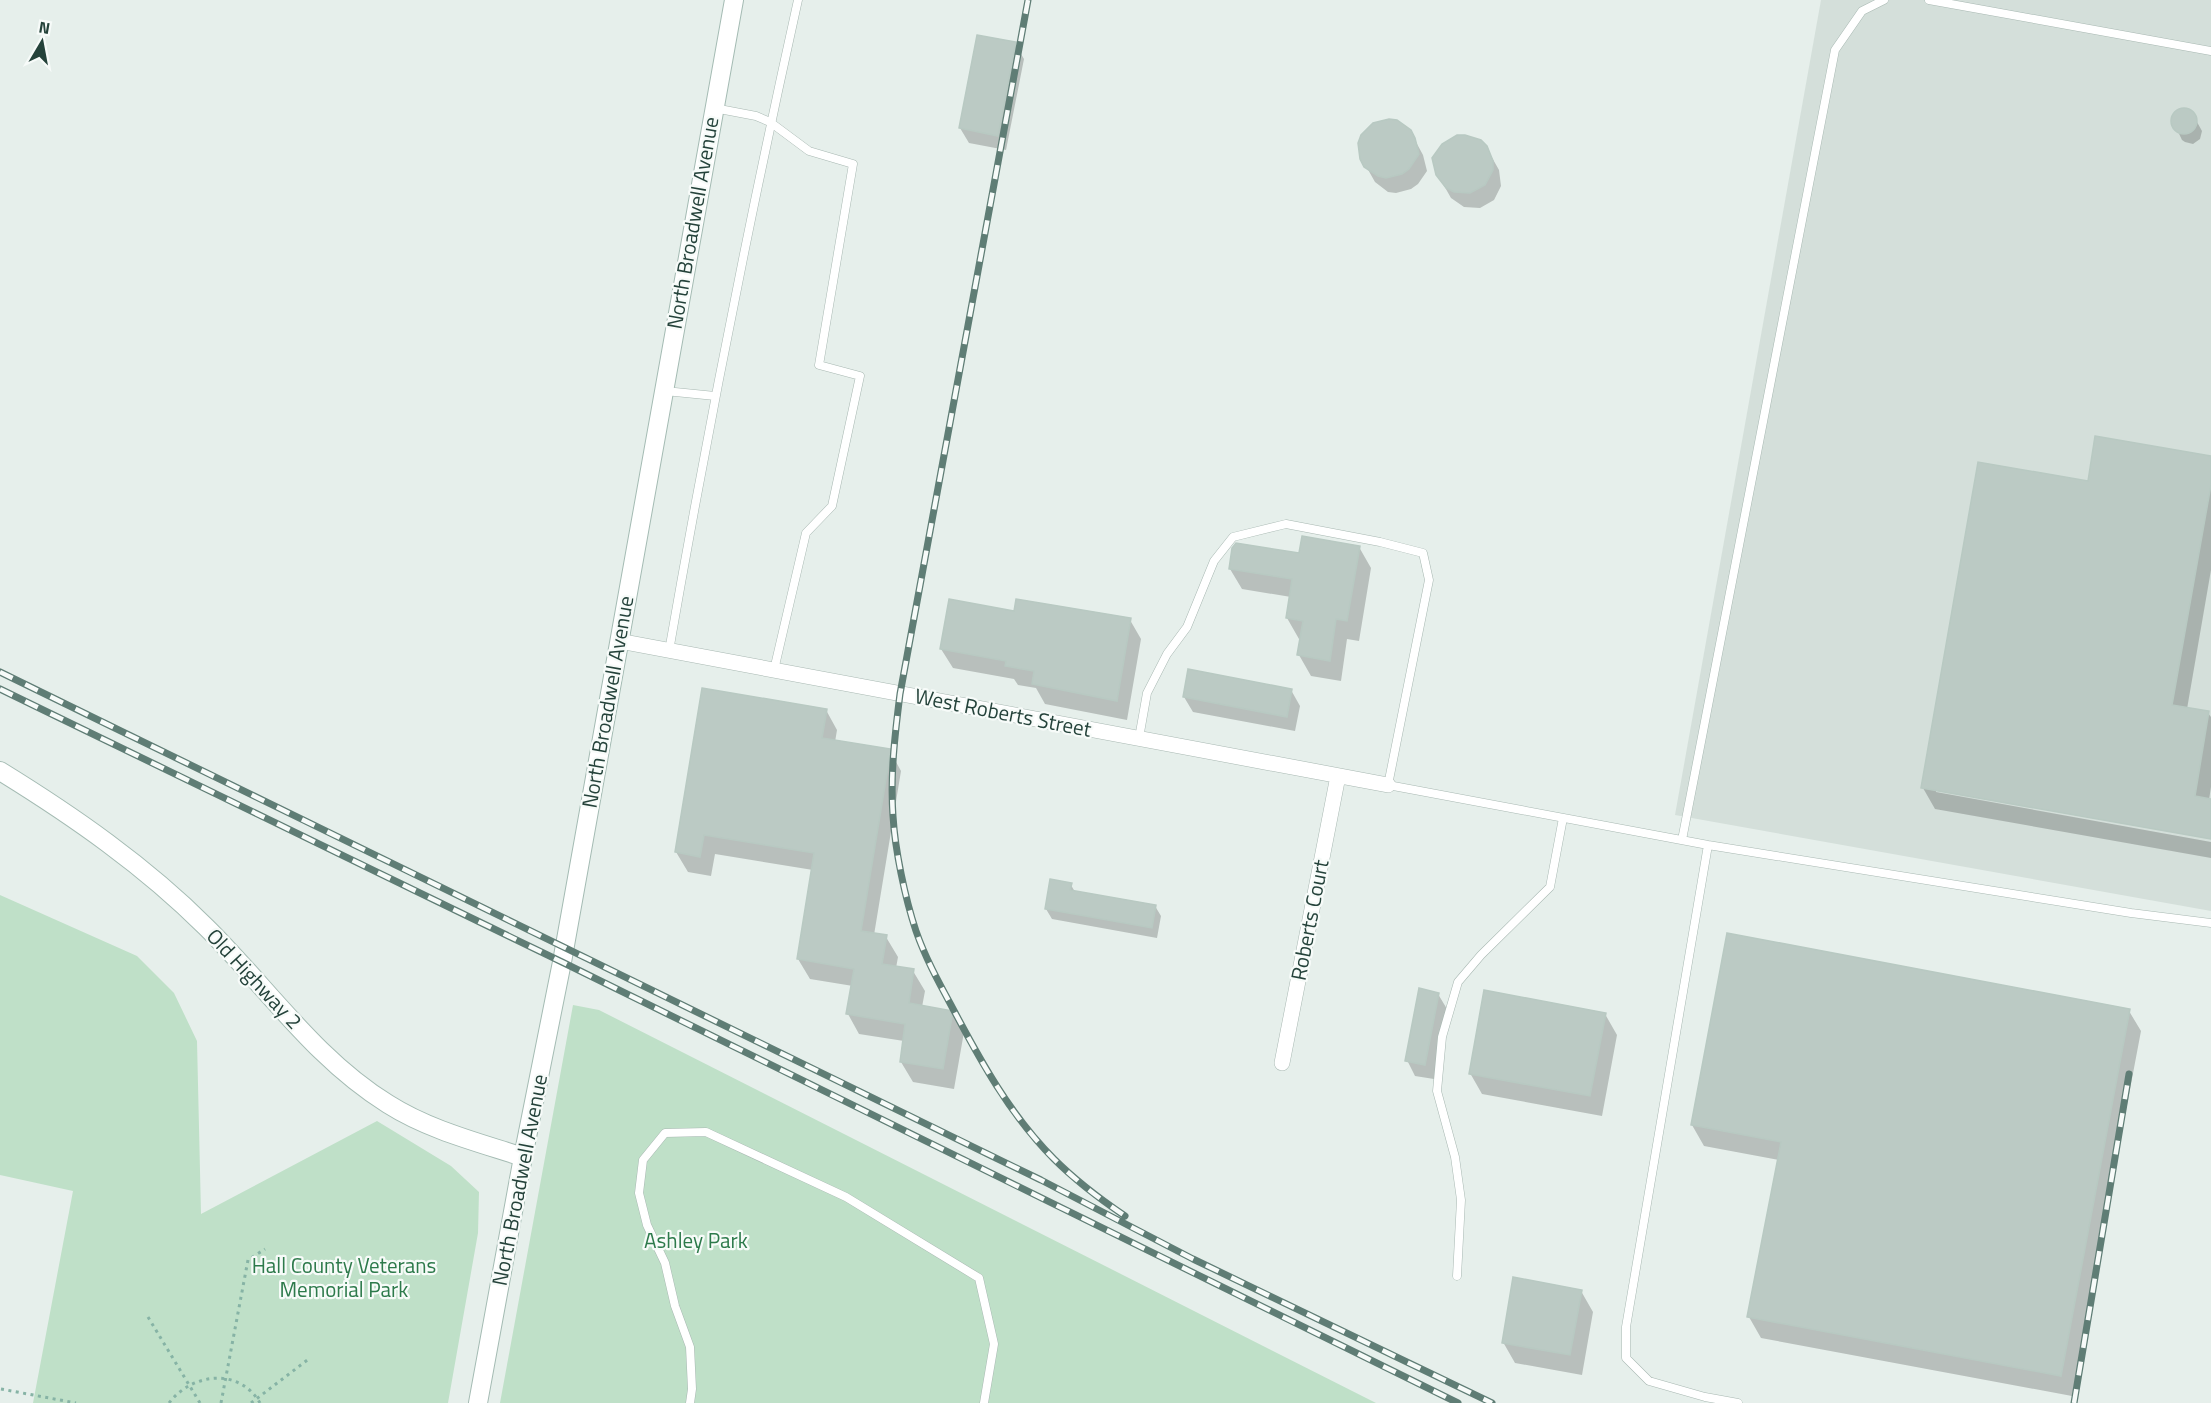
<svg xmlns="http://www.w3.org/2000/svg" width="2211" height="1403" viewBox="0 0 2211 1403" font-family="'Titillium Web',sans-serif">
	<rect width="100%" height="100%" fill="#e6efeb"/>
	<path fill="#d4dfda" d="M1821 0H2211V911L1675 815Z"/>
	<path fill="#bfe0c8" d="M0 895 137 956 174 993 197 1041 201 1214 377 1121 451 1166 479 1192 478 1233 448 1403H33L73 1191 0 1175Z
		M573 1005 599 1010 1376 1403H500Z"/>
	<path fill="#0003" d="M1015 44 1024 59 1006 150 969 143 960 128Z
		M2184 110 2192 113 2202 131 2200 139 2193 144 2185 142 2182 140 2173 121 2176 113Z
		M1410 131 1423 155 1427 171 1418 184 1411 189 1396 193 1388 192 1375 182 1362 159Z
		M1486 147 1499 170 1501 186 1494 200 1480 208 1464 207 1451 198 1438 175Z
		M2211 458V570L2187 709 2208 713 2211 717V787L2209 800 2211 801V839L1936 789V792L2211 842V858L1935 809 1923 788 2089 482Z
		M1359 547 1371 568 1359 641 1347 639 1341 681 1311 676 1299 655 1302 639H1299L1287 618 1291 597 1242 589 1230 569 1300 555Z
		M1016 612 1130 620 1141 639 1127 720 1045 704 1036 688 1018 685 1014 679 953 668 941 649Z
		M1291 690 1300 706 1295 731 1193 712 1184 697Z
		M826 710 837 730 835 742 890 751 901 771 874 935 886 937 898 957 896 968 913 971 925 991 922 1007 952 1012 964 1032 954 1089 913 1082 901 1062 904 1041 859 1034 848 1014 853 986 810 979 798 959 813 870 715 854 711 876 688 872 676 852Z
		M1071 885 1075 892 1155 906 1161 916 1157 938 1052 919 1046 909Z
		M1438 994 1447 1009 1434 1079 1415 1076 1407 1060Z
		M2129 1011 2141 1031 2072 1396 1761 1338 1749 1317 1779 1160 1704 1146 1692 1125Z
		M1605 1014 1617 1035 1602 1116 1482 1094 1470 1073Z
		M1581 1291 1593 1312 1582 1375 1515 1363 1503 1342Z"/>
	<path fill="#bbcac4" stroke="#b8c9c2" stroke-width="1.5" d="M977 35 1016 42 998 136 959 128Z
		M2171 121a13 13 0 1 1 26 0a13 13 0 1 1-26 0Z
		M1389 119 1397 120 1411 130 1415 138 1419 154 1409 169 1402 174 1386 178 1378 176 1364 167 1360 159 1358 143 1361 135 1373 123Z
		M1457 135H1465L1481 140 1487 146 1493 161V170L1485 185 1470 193 1454 192 1446 188 1436 175 1432 158 1442 144Z
		M2095 436 2211 456V485L2172 705 2209 711 2195 796 2211 799V839L1921 788 1978 462 2088 481Z
		M1302 536 1360 546 1347 621 1336 619 1330 661 1297 655 1303 621 1286 618 1292 579 1229 569 1232 548 1236 543 1299 553Z
		M949 599 1014 611 1016 599 1131 618 1117 701 1032 684 1034 671 1005 666 1006 661 940 649Z
		M1188 669 1292 689 1287 717 1183 697Z
		M702 688 827 709 822 738 891 749 861 931 887 935 882 964 914 969 909 1003 953 1011 943 1069 900 1062 905 1024 846 1014 854 969 797 959 814 853 704 835 700 857 675 852Z
		M1050 879 1072 883 1070 890 1156 905 1152 928 1045 909Z
		M1727 933 2130 1009 2061 1376 1747 1317 1781 1142 1691 1125Z
		M1419 988 1439 993 1425 1065 1405 1061Z
		M1484 990 1606 1013 1590 1096 1469 1074Z
		M1513 1277 1582 1290 1570 1355 1502 1343Z"/>
	<g fill="none" stroke-linecap="round" stroke-linejoin="round">
		<g stroke="#a8b8b2" stroke-width="9">
			<path id="lane" d="M1929 0 2211 51
				M714 108 756 116 770 122 809 151 853 164 819 365 860 376 832 506 806 533 774 670
				M665 391 715 396
				M669 651C707 433 750 216 798 0
				M1139 738 1147 693 1167 654 1187 627 1214 561 1233 537 1286 524 1380 542 1423 553 1429 580 1388 785 1708 845 2131 913 2211 923
				M1682 840 1835 50 1862 11 1884 0
				M1708 845 1626 1327V1358L1649 1381 1705 1397 1738 1403
				M1457 1276 1461 1200 1455 1157 1437 1091 1442 1037 1458 982 1481 955 1550 887 1563 818
				M690 1403 692 1389 690 1347 675 1306 665 1263 647 1225 639 1193 643 1160 665 1133 706 1132 846 1197 979 1278 994 1344 984 1403"/>
		</g>
		<g stroke="#a8b8b2" stroke-width="16">
			<path id="street" d="M619 641 1388 785
				M1282 1063 1338 776"/>
		</g>
		<g stroke="#a4bbb3" stroke-width="20">
			<path id="secondary" d="M0 771C73 816 145 866 206 927 266 986 315 1059 388 1104 429 1130 477 1142 523 1157
				M478 1403 523 1157 562 962 734 0"/>
		</g>
		<path stroke="#86b3a5" stroke-width="3" stroke-dasharray="3 4.5" stroke-linecap="butt" d="M148 1317 200 1403
			M1 1389 76 1403
			M169 1403C192 1373 239 1367 260 1403
			M221 1403 248 1260 265 1249
			M251 1403 310 1358"/>
		<use href="#lane" stroke="#fff" stroke-width="8"/>
		<use href="#street" stroke="#fff" stroke-width="15"/>
		<use href="#secondary" stroke="#fff" stroke-width="18"/>
		<g stroke="#5f7d75" stroke-width="7">
			<path id="rail" d="M1028 0 900 694C895 734 890 775 893 816 895 850 905 898 916 931 925 957 938 981 951 1005 980 1060 1010 1115 1054 1159 1076 1181 1100 1199 1125 1216
				M0 672 1041 1180 1193 1259 1492 1403
				M0 689 562 962 1458 1403
				M2074 1403 2129 1074"/>
		</g>
		<use href="#rail" stroke="#f7fbf9" stroke-width="4.5" stroke-dasharray="14" stroke-linecap="butt"/>
	</g>
	<g text-anchor="middle" stroke-width="4.5" stroke-linejoin="round" paint-order="stroke">
		<g font-size="21" fill="#24423a" stroke="#f7fbf9">
			<text transform="translate(693 223) rotate(-80)" y="7">North Broadwell Avenue</text>
			<text transform="translate(608 702) rotate(-80)" y="7">North Broadwell Avenue</text>
			<text transform="translate(1003 713) rotate(11)" y="7">West Roberts Street</text>
			<text transform="translate(1310 920) rotate(-79)" y="7">Roberts Court</text>
			<text transform="translate(254 979) rotate(47)" y="7">Old Highway 2</text>
			<text transform="translate(520 1180) rotate(-79)" y="7">North Broadwell Avenue</text>
		</g>
		<g font-size="21" fill="#2d7a4b" stroke="#f7fbf9">
			<text x="696" y="1248">Ashley Park</text>
			<text x="344" y="1273">Hall County Veterans<tspan x="344" dy="24">Memorial Park</tspan></text>
		</g>
	</g>
	<g transform="translate(42 42) rotate(10)" stroke="#f7fbf9" stroke-width="4.5" paint-order="stroke">
	<path d="M0-4.5L10 22L0 15L-10 22Z" fill="#24423a"/>
	<text y="-9" font-size="16" font-weight="bold" text-anchor="middle" fill="#24423a">N</text>
	</g>
</svg>
